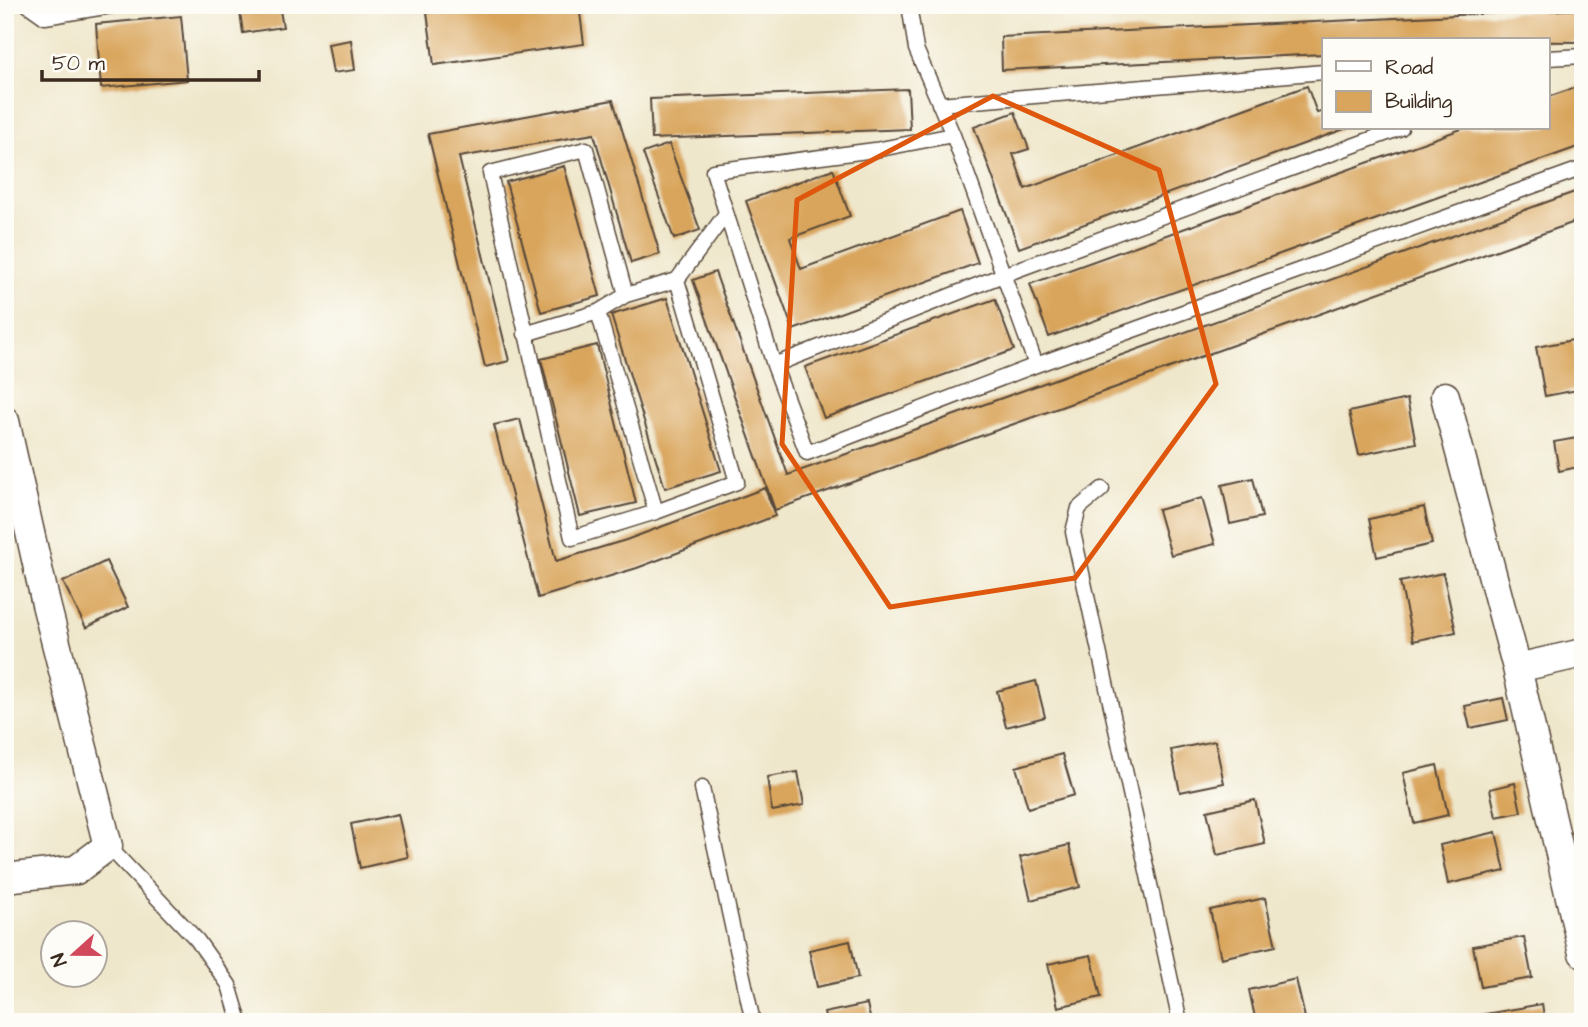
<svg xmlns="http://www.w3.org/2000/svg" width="1588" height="1027" viewBox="0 0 1588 1027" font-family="'Architects Daughter',sans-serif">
	<rect width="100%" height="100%" fill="#fdfcf7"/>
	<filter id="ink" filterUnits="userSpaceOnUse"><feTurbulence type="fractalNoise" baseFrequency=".0143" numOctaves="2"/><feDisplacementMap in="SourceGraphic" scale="14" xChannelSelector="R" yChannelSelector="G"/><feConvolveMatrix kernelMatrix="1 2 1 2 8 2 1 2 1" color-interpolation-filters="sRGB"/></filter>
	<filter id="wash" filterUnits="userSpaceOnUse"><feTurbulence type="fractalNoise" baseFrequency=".00686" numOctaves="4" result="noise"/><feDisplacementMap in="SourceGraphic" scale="28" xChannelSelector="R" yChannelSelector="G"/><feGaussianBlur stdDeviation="1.57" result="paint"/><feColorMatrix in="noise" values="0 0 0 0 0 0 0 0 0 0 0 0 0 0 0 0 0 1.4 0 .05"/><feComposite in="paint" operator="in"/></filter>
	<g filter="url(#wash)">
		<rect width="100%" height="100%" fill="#efe7cb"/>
		<g id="blocks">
			<path fill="#d9a55c" d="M239 5H279L283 27 243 33Z
				M426 5H579L584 44 434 65Z
				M1583 9V42L1324 40V54L1002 70 1001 37Z
				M181 16 187 80 101 88 96 24Z
				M351 40 355 70 333 73 328 44Z
				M1583 85V145L1049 337 1030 284 1464 128H1548V97Z
				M1307 86 1317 113 1324 111V128H1347L1019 248 974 127 1015 112 1029 149 1013 154 1025 189Z
				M908 89 910 129 652 139 650 99Z
				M613 100 660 254 631 263 594 134 459 157 509 361 485 367 428 134Z
				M669 144 700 230 674 239 643 153Z
				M564 166 600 296 541 312 506 182Z
				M833 169 850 216 790 238 801 269 960 211 978 263 793 330 746 201Z
				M1583 189V219L775 510 693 280 715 272 788 475Z
				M667 298 721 471 665 488 611 315Z
				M995 299 1014 350 824 418 805 367Z
				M1573 340 1583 389 1545 396 1536 347Z
				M597 345 636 503 580 516 541 359Z
				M1407 399 1416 443 1359 455 1349 412Z
				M520 419 556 561 626 540 765 488 775 516 637 568 538 598 494 425Z
				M1583 437V466L1559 471 1554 442Z
				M1253 478 1262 517 1230 524 1222 485Z
				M1202 498 1215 544 1171 555 1158 510Z
				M1424 507 1432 544 1377 557 1369 519Z
				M106 561 128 607 86 628 63 582Z
				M1443 573 1456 632 1413 641 1400 582Z
				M1036 681 1045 717 1006 727 997 691Z
				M1503 698 1508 720 1470 728 1465 706Z
				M1215 741 1224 783 1180 792 1171 750Z
				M1062 754 1074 795 1028 808 1016 767Z
				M1437 765 1448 815 1414 823 1403 773Z
				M798 772 804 805 772 811 767 777Z
				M1515 783 1521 812 1496 817 1490 789Z
				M1255 800 1265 844 1217 855 1207 811Z
				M398 814 408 857 360 868 351 824Z
				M1496 832 1505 871 1448 884 1440 845Z
				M1069 845 1080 887 1031 900 1020 857Z
				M1265 898 1276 946 1221 958 1210 910Z
				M1524 937 1532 978 1481 987 1473 946Z
				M850 941 858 978 817 987 809 950Z
				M1091 955 1101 997 1058 1007 1048 964Z
				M1296 979 1306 1022H1256L1249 990Z
				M867 1004 871 1022H826L824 1013Z
				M1542 1004 1545 1022H1457V1019Z"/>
		</g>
	</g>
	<g filter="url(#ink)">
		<use href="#blocks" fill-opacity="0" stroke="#564638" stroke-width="2"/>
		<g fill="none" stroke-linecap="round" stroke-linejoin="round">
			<g stroke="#564638" stroke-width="17">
				<path id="lane" d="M28 5 45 17 117 5
					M909 5 916 49 953 135 1036 365
					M1548 58 1583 56
					M939 104 1324 72
					M953 135 875 150 713 171 774 365 807 453 1036 365 1583 168
					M626 295 586 149 490 173 572 538 656 512 737 482 677 280 725 215
					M598 312 656 512
					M525 334 598 312 626 295 677 280
					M774 365 1003 275 1401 128
					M1102 489 1079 508 1073 532 1180 1022
					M702 788 753 1022
					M108 846 197 940 229 985 240 1022"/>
			</g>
			<g stroke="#564638" stroke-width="31">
				<path id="street" d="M1445 396 1517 668
					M5 421 46 604 108 846 76 870 5 878
					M1583 653 1517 668 1583 953"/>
			</g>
			<use href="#lane" stroke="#fff" stroke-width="14"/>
			<use href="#street" stroke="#fff" stroke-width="28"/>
		</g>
	</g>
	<path fill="none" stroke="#df570d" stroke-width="5" stroke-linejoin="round" d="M993 96 1159 170 1216 384 1075 578 890 607 782 444 797 200Z"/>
	<rect width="1588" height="1027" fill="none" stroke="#fdfcf7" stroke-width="28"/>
	<rect x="1322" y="38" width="228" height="91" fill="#fdfcf7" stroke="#afa8a0" stroke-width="2"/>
	<rect x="1336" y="61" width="35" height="10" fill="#ffffff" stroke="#afa8a0" stroke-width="2"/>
	<text x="1385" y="74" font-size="21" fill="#3b2a1e">Road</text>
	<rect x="1336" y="91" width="35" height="21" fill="#d9a55c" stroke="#afa8a0" stroke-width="2"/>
	<text x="1385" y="108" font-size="21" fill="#3b2a1e">Building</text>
	<g transform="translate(74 954) rotate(249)"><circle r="33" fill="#fdfcf7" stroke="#afa8a0" stroke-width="2"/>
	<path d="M0-5L12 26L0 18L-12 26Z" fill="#d1495b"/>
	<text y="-10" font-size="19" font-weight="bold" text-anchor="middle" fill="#3b2a1e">N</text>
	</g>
	<path d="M42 70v10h217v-10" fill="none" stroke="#3b2a1e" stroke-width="3.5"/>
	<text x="52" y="70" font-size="21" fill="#3b2a1e" stroke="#fdfcf7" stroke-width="5" paint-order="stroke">50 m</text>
</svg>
